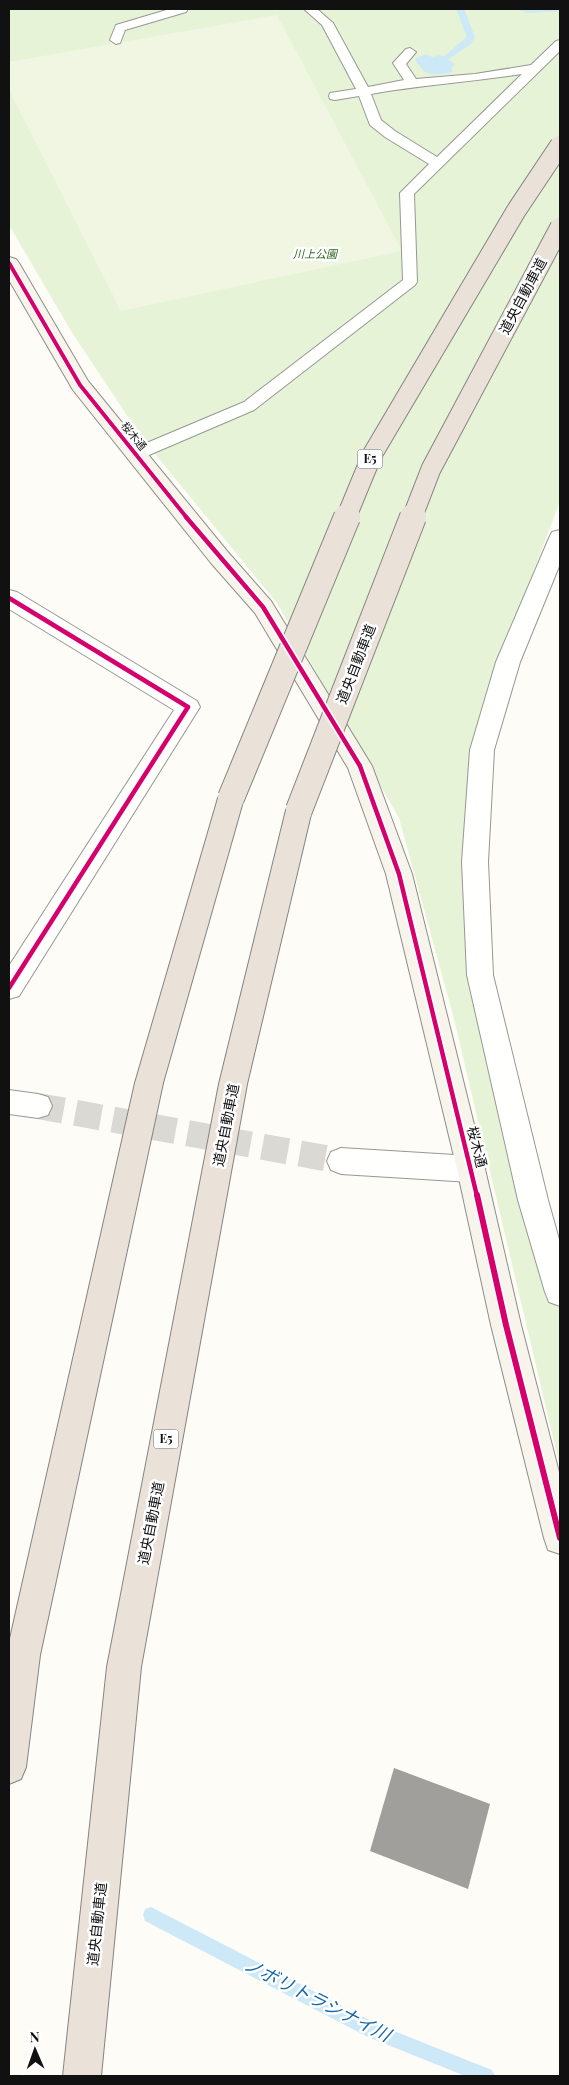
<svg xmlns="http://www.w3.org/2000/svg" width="569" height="2085" viewBox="0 0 569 2085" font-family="'Playfair Display','Noto Sans JP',serif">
	<rect width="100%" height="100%" fill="#fdfcf7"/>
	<path fill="#e7f3d7" d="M9 9H560V501L523 599 471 845 482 1045 534 1185 560 1296V1467L453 1015 399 818 277 603 142 438 71 331 9 225Z"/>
	<path fill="#f0f6e1" d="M277 15 402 251 121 311 9 90V62Z"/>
	<path fill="#cde8f7" d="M426 54 432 57 440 55 455 64 451 68 453 72C431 75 427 79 415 59Z"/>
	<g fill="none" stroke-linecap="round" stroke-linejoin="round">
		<path fill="#cde8f7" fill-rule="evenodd" d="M456 9H464L475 37 471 44 446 61H443V57L467 37Z
			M516 9H560V11L528 13Z
			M151 1907 379 2025 492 2070 495 2076H465L368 2037 145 1921 143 1915 145 1909Z"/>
	</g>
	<path fill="#a19f9c" d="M394 1768 490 1804 468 1889 370 1851Z"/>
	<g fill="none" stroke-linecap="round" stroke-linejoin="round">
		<path stroke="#dad9d4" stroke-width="26" stroke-dasharray="26 12" stroke-linecap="butt" d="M38 1106 341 1161"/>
		<g stroke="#979795" stroke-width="2">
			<path id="lane" d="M170 9H188L186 12 125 30 120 43 116 44 110 40 116 25Z
				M304 9H317L333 23 368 87 404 80 393 63 406 49 410 48 416 52 406 64 416 79 475 74 531 65 556 41 560 40V51L414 194 417 282 415 285 254 410 142 458 136 459 130 458 128 454 130 450 244 402 403 280 400 193 429 164 385 137 370 125 359 96 335 100 330 99 329 96 330 93 356 89 322 25ZM522 74 437 157 395 131 381 120 371 94C421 85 472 82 522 74Z"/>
		</g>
		<g stroke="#979795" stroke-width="2">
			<path id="street" d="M560 530V564L520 662 494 750 488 862 493 975 548 1200 560 1243V1306L549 1302 545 1292 518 1200 467 975 462 862 470 750 496 662 549 538 552 532Z
				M9 590 17 592 197 701 200 707 19 996 9 999V966L174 710 9 609Z
				M9 1090 38 1094 48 1097 52 1106 48 1115 38 1118 9 1114Z
				M341 1148 471 1156 481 1160 485 1169 481 1178 471 1182 341 1174 331 1170 327 1161 331 1152Z"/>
		</g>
		<g stroke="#8e8d8b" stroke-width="2">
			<path id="secondary" d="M9 257 16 259 19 263 88 381 227 551 271 601 372 766 412 874 485 1169 521 1325 560 1476V1554L548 1550 544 1538 491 1325 457 1169 386 874 348 768 255 613 211 563 73 390 9 280Z"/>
		</g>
		<g stroke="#858482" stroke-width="2">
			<path id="highway" d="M231 788 240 791 244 798 163 1083 40 1655 26 1767 21 1779 9 1784V1643L135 1083 218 798 222 791Z
				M299 800 308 803 312 810 247 1084 141 1667 101 2076H63L107 1667 219 1084 286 810 290 803Z"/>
		</g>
		<use href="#lane" fill="#fffffe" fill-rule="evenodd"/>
		<use href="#street" fill="#fffffe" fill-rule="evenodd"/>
		<use href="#secondary" fill="#f6f4eb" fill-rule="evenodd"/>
		<use href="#highway" fill="#eae1d8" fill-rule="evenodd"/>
		<g stroke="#858482" stroke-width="21" stroke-linecap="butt">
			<path id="highway-bridge-far1" d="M346 518 372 455 516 211 560 145
				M412 518 431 469 560 227"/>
		</g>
		<g stroke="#858482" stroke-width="28" stroke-linecap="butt">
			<path id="highway-bridge" d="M231 798 347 517
				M299 810 413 517"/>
		</g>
		<use href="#highway-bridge-far1" stroke="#eae1d8" stroke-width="19"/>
		<use href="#highway-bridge" stroke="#eae1d8" stroke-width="26"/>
		<g stroke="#fff" stroke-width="6">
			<path id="cycleway-far2" d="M9 263 80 385 187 518"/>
		</g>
		<g stroke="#fff" stroke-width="8">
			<path id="cycleway-far1" d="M186 517 263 607 360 766 399 874 477 1196
				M9 598 188 707 9 988"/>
		</g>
		<g stroke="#fff" stroke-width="9">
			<path id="cycleway" d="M477 1195 506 1325 560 1538"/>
		</g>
		<use href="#cycleway-far2" stroke="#d6006c" stroke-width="4"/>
		<use href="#cycleway-far1" stroke="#d6006c" stroke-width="4.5"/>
		<use href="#cycleway" stroke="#d6006c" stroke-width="6"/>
	</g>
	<g text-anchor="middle" stroke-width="5" stroke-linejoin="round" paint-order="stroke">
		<g font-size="11" font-style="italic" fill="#2f6b1f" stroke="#fff">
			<text x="315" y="258">川上公園</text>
		</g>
		<g font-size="11" fill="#111" stroke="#fff">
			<text transform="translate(134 436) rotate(51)" y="4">桜木通</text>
		</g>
		<g fill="#fff" stroke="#585858" stroke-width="1">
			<rect x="357.5" y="449.5" width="25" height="19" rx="4"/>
			<rect x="153.5" y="1429.5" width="25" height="19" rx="4"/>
		</g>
		<g font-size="12" font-weight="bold" fill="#111">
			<text x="370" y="463">E5</text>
			<text x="166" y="1443">E5</text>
		</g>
		<g font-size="14" fill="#111" stroke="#fff">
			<text transform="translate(523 296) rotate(-62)" y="5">道央自動車道</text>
			<text transform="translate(356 664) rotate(-69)" y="5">道央自動車道</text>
			<text transform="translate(226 1125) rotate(-79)" y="5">道央自動車道</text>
			<text transform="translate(477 1147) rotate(76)" y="5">桜木通</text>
			<text transform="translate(151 1523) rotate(-79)" y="5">道央自動車道</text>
			<text transform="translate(97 1924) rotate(-84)" y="5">道央自動車道</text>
		</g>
		<g font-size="18" font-style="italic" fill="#1768a6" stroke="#fff">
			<text transform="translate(317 2000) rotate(27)" y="6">ノボリトラシナイ川</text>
		</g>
	</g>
	<rect width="569" height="2085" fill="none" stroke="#111111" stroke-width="20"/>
	<g transform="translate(35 2050) rotate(358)" stroke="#ffffff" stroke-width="4" paint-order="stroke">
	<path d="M0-4L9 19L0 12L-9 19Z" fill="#111111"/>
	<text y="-8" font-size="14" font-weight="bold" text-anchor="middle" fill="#111111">N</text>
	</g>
</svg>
